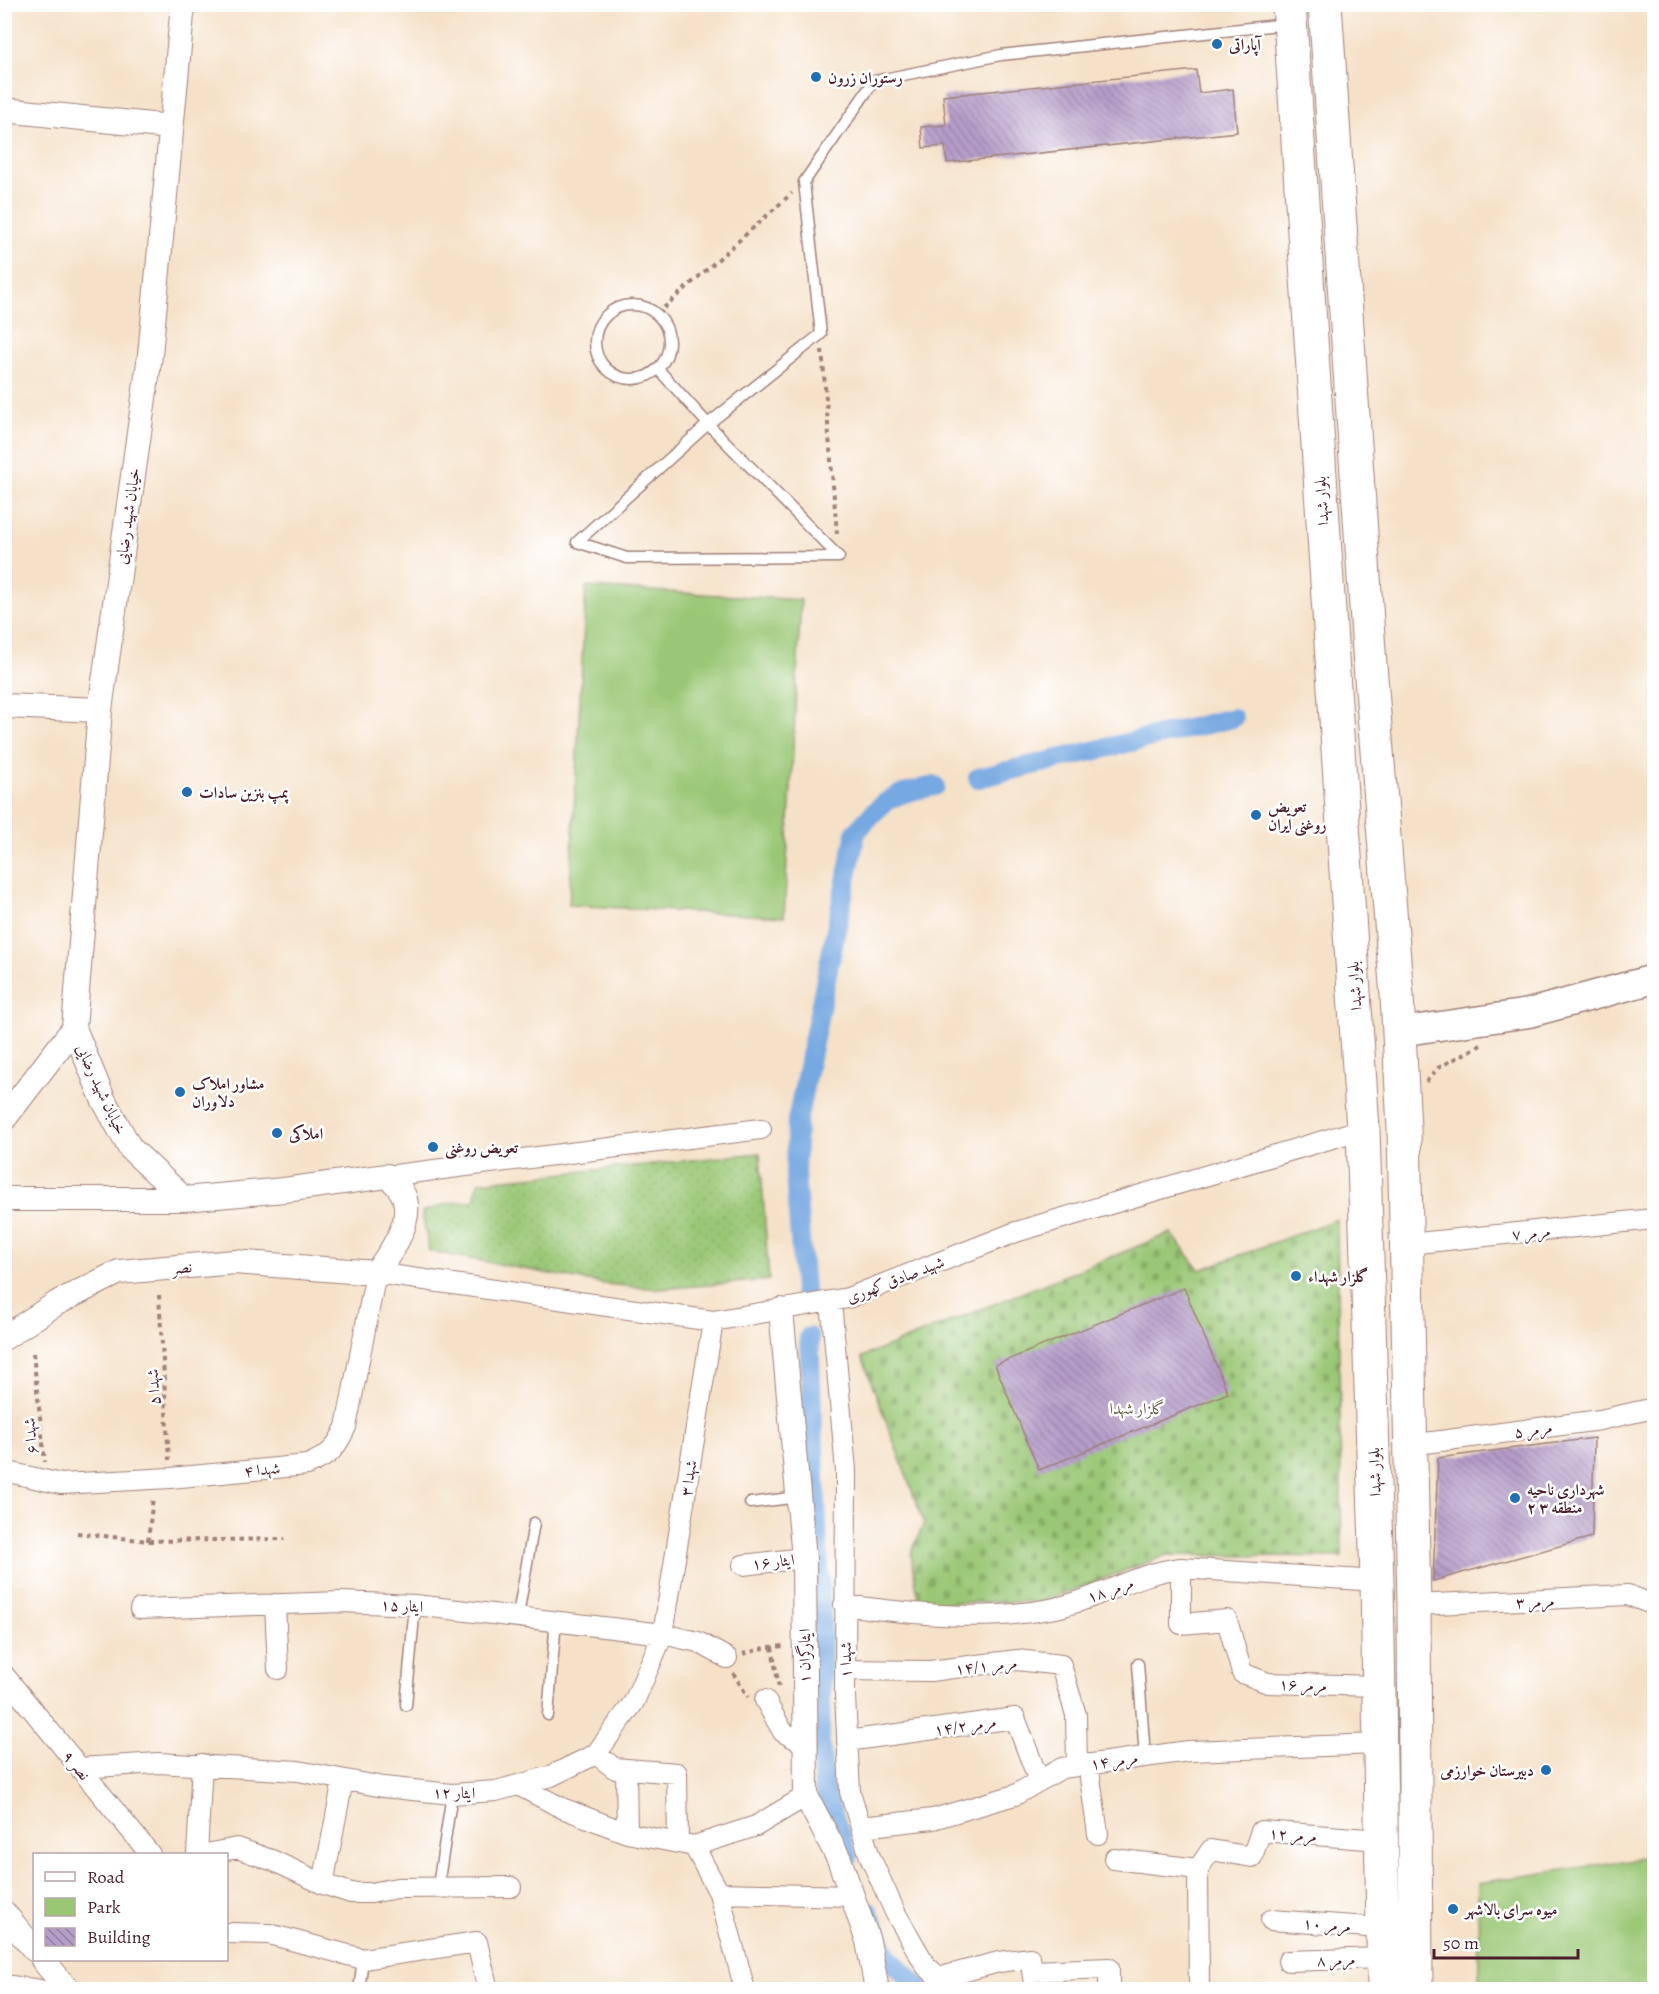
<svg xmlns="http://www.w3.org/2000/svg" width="1659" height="1994" viewBox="0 0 1659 1994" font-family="Alegreya,Amiri,serif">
	<defs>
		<pattern id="grass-dots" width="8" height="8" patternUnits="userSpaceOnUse" patternTransform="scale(1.5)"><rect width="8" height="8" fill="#9ac774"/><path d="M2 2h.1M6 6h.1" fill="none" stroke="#86aa65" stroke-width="1.8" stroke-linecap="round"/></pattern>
		<pattern id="cemetery-stones" width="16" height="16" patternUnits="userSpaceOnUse" patternTransform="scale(1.5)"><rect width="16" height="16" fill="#9ac774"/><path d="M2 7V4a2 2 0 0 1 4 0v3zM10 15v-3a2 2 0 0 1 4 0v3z" fill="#86aa65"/></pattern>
		<pattern id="building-back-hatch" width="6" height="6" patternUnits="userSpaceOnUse" patternTransform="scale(1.5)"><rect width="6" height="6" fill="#b59dc9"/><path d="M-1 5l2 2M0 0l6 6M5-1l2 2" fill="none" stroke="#957fa3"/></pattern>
	</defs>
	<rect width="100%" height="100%" fill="#fff"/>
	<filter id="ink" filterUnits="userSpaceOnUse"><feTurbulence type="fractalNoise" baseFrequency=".0167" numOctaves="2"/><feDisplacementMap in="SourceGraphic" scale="12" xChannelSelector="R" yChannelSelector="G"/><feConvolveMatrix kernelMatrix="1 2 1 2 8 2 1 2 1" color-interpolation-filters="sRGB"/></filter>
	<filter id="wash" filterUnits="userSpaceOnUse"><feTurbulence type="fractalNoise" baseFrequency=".008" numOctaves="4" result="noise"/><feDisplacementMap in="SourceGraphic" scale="24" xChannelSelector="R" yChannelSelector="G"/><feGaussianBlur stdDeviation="1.35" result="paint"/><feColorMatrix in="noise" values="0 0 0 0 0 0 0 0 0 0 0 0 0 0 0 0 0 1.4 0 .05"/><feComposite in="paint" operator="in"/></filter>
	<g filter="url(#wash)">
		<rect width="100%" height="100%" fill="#f5e1c8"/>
		<path fill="url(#grass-dots)" stroke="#727350" stroke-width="1.5" d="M760 1153 769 1280 659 1289 604 1284 429 1251 422 1212 449 1203 474 1201 478 1182Z"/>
		<path fill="url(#cemetery-stones)" stroke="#727350" stroke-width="1.5" d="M1337 1219 1342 1557 1167 1555 1041 1602 919 1603 911 1554 924 1523 862 1357 1171 1233 1200 1270Z"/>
		<path fill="#9ac774" stroke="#727350" stroke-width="1.5" d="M586 587 801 600 784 917 569 905Z
			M1654 1856V1989H1479L1478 1883Z"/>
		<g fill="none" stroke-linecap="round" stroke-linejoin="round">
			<path stroke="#76a8e1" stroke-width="20" d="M978 778 1233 718
				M804 1291 795 1174 797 1121 856 832C886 798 891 794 935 786
				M809 1337 822 1639 820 1742 824 1788 848 1858
				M868 1911 889 1958 921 1990"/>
		</g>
		<g id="blocks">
			<path fill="url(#building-back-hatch)" d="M1196 70 1199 93 1233 89 1237 132 947 163 945 146 923 148 921 127 946 125 943 96Z
				M1184 1288 1228 1393 1039 1470 995 1365Z
				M1594 1438 1592 1537 1433 1581 1438 1458Z"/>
		</g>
	</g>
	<g filter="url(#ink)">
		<use href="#blocks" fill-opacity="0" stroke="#a0807a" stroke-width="1.5"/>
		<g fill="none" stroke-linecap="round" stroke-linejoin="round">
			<g stroke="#a0807a" stroke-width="13">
				<path id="service" d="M595 342a37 37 0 1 1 74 0a37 37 0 1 1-74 0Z
					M658 369 708 424 839 557
					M577 542 708 424 821 334 804 182 874 81 1001 55 1287 24
					M577 542 627 558 839 557
					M750 1503 799 1497
					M518 1615 534 1523
					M1138 1664 1145 1756
					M406 1705 415 1605
					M548 1715 556 1620
					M438 1886 452 1794
					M359 1990 363 1959"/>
			</g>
			<g stroke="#a0807a" stroke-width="22">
				<path id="minor" d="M387 1176 761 1129
					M1408 1244 1654 1219
					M831 1301 846 1471 845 1696 850 1792 870 1857 896 1914 926 1966 953 1990
					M1410 1445 1600 1420 1654 1408
					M4 1471 61 1484 170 1478 307 1465C331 1455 335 1450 346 1427L376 1273 713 1321 848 1298 1016 1232 1363 1129
					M743 1565 804 1558
					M1181 1568V1624L1227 1620 1242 1673 1268 1683 1377 1686
					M275 1604 278 1669
					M844 1605C912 1614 982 1622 1050 1609 1095 1601 1135 1573 1181 1568L1377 1581
					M1414 1605 1628 1595 1654 1605
					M140 1609 341 1602 415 1605 663 1634 698 1642 727 1658
					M845 1670 930 1671 1017 1660 1061 1665 1076 1715 1077 1765
					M4 1675 150 1854
					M765 1700 783 1732 805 1744
					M847 1741 1015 1718 1039 1781
					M596 1754 614 1768 677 1773 678 1843
					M1088 1764 1098 1834
					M80 1768 158 1763 298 1771 383 1787 452 1794 496 1791 551 1776 596 1754 634 1702 663 1634 713 1321
					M626 1769 627 1833
					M518 1785 562 1808 627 1833 694 1846 756 1826 806 1796
					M861 1827 933 1819 1015 1795 1062 1768 1189 1751 1378 1744
					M694 1846 719 1893 745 1990
					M197 1854 202 1764
					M206 1854 237 1848 274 1861 323 1884 351 1893H371L397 1888 511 1887
					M1114 1859 1198 1869 1211 1850 1252 1857 1261 1831 1381 1840
					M1198 1869 1199 1990
					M323 1884 343 1780
					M719 1893 852 1896
					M1271 1920 1382 1928
					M226 1933 269 1934 363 1959 477 1942 487 1986
					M1288 1961 1384 1958
					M1032 1971 1109 1968V1990
					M938 1978 999 1962 1030 1958 1035 1990
					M4 1985 40 1990"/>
			</g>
			<g stroke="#a0807a" stroke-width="26">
				<path id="tertiary" d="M183 4 150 355 100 710 74 1028 103 1099 130 1148 184 1199
					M4 110 171 127
					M4 706 100 710
					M4 1119 74 1028
					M4 1199H184L284 1190 387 1176C426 1204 397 1243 376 1273L235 1262 119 1272 57 1303 4 1338
					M781 1310 804 1558 806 1796 839 1859 868 1941 877 1990
					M4 1913 34 1949
					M43 1960 68 1990"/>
			</g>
			<g stroke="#a0807a" stroke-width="31">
				<path id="secondary" d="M1399 1032 1529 1013 1654 979"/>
			</g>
			<g stroke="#a0807a" stroke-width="35">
				<path id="trunk" d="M1289 4 1363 1129 1377 1581 1384 1990
					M1325 4 1370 665 1397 996 1404 1128 1414 1605 1416 1990"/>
			</g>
			<path stroke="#a0807a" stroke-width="4" stroke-dasharray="4.5 4.5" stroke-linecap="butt" d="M657 314 792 193
				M822 350 837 534
				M1426 1082 1438 1068 1481 1045
				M159 1295 169 1460
				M33 1353 45 1462
				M77 1533 148 1541 285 1539
				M148 1541 153 1497
				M772 1647 779 1688
				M743 1654 768 1647 786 1646
				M733 1673 748 1697"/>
			<use href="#service" stroke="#fff" stroke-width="10"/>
			<use href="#minor" stroke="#fff" stroke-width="20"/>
			<use href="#tertiary" stroke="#fff" stroke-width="24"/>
			<use href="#secondary" stroke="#fff" stroke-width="28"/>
			<use href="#trunk" stroke="#fff" stroke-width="33"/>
		</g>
	</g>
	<g fill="#1f6fb2" stroke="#fff" stroke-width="2">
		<circle cx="1217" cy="44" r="6"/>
		<circle cx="816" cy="77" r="6"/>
		<circle cx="187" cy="792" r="6"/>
		<circle cx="1256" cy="815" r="6"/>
		<circle cx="180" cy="1092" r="6"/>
		<circle cx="277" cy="1133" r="6"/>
		<circle cx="433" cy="1147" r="6"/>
		<circle cx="1296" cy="1276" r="6"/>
		<circle cx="1515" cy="1498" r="6"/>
		<circle cx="1546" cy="1770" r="6"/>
		<circle cx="1453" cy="1909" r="6"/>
	</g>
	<g text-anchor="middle" stroke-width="5" stroke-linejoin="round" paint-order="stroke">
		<g font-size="16" font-weight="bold" fill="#4a1f2b" stroke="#fff" text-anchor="start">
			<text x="1229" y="50">آپاراتی</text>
			<text x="828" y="83">رستوران زرون</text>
			<text x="199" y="798">پمپ بنزین سادات</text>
			<text x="1268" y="812">تعویض<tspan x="1268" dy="18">روغنی ایران</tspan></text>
			<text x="192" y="1089">مشاور املاک<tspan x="192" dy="18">دلاوران</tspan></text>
			<text x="289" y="1139">املاکی</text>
			<text x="445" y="1153">تعویض روغنی</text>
			<text x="1308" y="1282">گلزار شهداء</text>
			<text x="1527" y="1495">شهرداری ناحیه<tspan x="1527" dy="18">۲ منطقه ۳</tspan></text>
			<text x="1534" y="1776" text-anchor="end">دبیرستان خوارزمی</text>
			<text x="1465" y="1915">میوه سرای بالاشهر</text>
		</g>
		<g font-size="16" fill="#4a1f2b" stroke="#fff">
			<text transform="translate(1321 501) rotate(-94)" y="6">بلوار شهدا</text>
			<text transform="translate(127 516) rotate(-82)" y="6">خیابان شهید رضایی</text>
			<text transform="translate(1354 986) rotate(-94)" y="6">بلوار شهدا</text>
			<text transform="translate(102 1089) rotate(65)" y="6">خیابان شهید رضایی</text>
			<text transform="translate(1531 1232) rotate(-6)" y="6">مرمر ۷</text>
			<text transform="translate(182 1267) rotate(-5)" y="6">نصر</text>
			<text transform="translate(895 1279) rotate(-21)" y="6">شهید صادق کهوری</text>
			<text transform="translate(153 1387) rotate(-94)" y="6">شهدا ۵</text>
			<text transform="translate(1533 1429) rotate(-8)" y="6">مرمر ۵</text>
			<text transform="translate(30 1436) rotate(-96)" y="6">شهدا ۶</text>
			<text transform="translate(262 1469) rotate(-6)" y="6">شهدا ۴</text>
			<text transform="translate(1374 1472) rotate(-92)" y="6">بلوار شهدا</text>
			<text transform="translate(688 1478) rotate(-81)" y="6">شهدا ۳</text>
			<text transform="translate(773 1561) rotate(-6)" y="6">ایثار ۱۶</text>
			<text transform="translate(1110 1589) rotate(-19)" y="6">مرمر ۱۸</text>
			<text transform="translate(1535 1601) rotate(-3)" y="6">مرمر ۳</text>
			<text transform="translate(402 1605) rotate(3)" y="6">ایثار ۱۵</text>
			<text transform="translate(804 1656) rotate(-90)" y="6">ایثارگران ۱</text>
			<text transform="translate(845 1660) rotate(-90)" y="6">شهدا ۱</text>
			<text transform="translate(986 1665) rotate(-6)" y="6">مرمر ۱۴/۱</text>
			<text transform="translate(1303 1684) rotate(2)" y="6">مرمر ۱۶</text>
			<text transform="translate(965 1725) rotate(-8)" y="6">مرمر ۱۴/۲</text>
			<text transform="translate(1114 1760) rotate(-8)" y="6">مرمر ۱۴</text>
			<text transform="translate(77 1765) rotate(51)" y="6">نصر ۹</text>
			<text transform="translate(454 1792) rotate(1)" y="6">ایثار ۱۲</text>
			<text transform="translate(1293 1834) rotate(4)" y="6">مرمر ۱۲</text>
			<text transform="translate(1327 1924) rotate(4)" y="6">مرمر ۱۰</text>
			<text transform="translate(1336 1959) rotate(-2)" y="6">مرمر ۸</text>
		</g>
		<g font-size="16" fill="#665a45" stroke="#fff">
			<text x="1137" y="1414">گلزار شهدا</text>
		</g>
	</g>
	<rect width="1659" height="1994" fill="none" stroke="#fff" stroke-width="24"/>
	<rect x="33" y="1853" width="195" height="108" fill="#ffffff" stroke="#b7a5aa" stroke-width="1.5"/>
	<rect x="45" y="1872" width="30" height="9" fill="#ffffff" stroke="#b7a5aa" stroke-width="1.5"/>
	<text x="87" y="1883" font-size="18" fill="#4a1f2b">Road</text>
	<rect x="45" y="1898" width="30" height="18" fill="#9ac774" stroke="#b7a5aa" stroke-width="1.5"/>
	<text x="87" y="1913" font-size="18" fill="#4a1f2b">Park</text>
	<rect x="45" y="1928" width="30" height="18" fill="url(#building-back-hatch)" stroke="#b7a5aa" stroke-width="1.5"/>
	<text x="87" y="1943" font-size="18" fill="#4a1f2b">Building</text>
	<path d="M1434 1949v9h144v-9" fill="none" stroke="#4a1f2b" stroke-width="3"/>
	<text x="1443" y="1949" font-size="18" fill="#4a1f2b" stroke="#ffffff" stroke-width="4.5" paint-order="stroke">50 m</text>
</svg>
